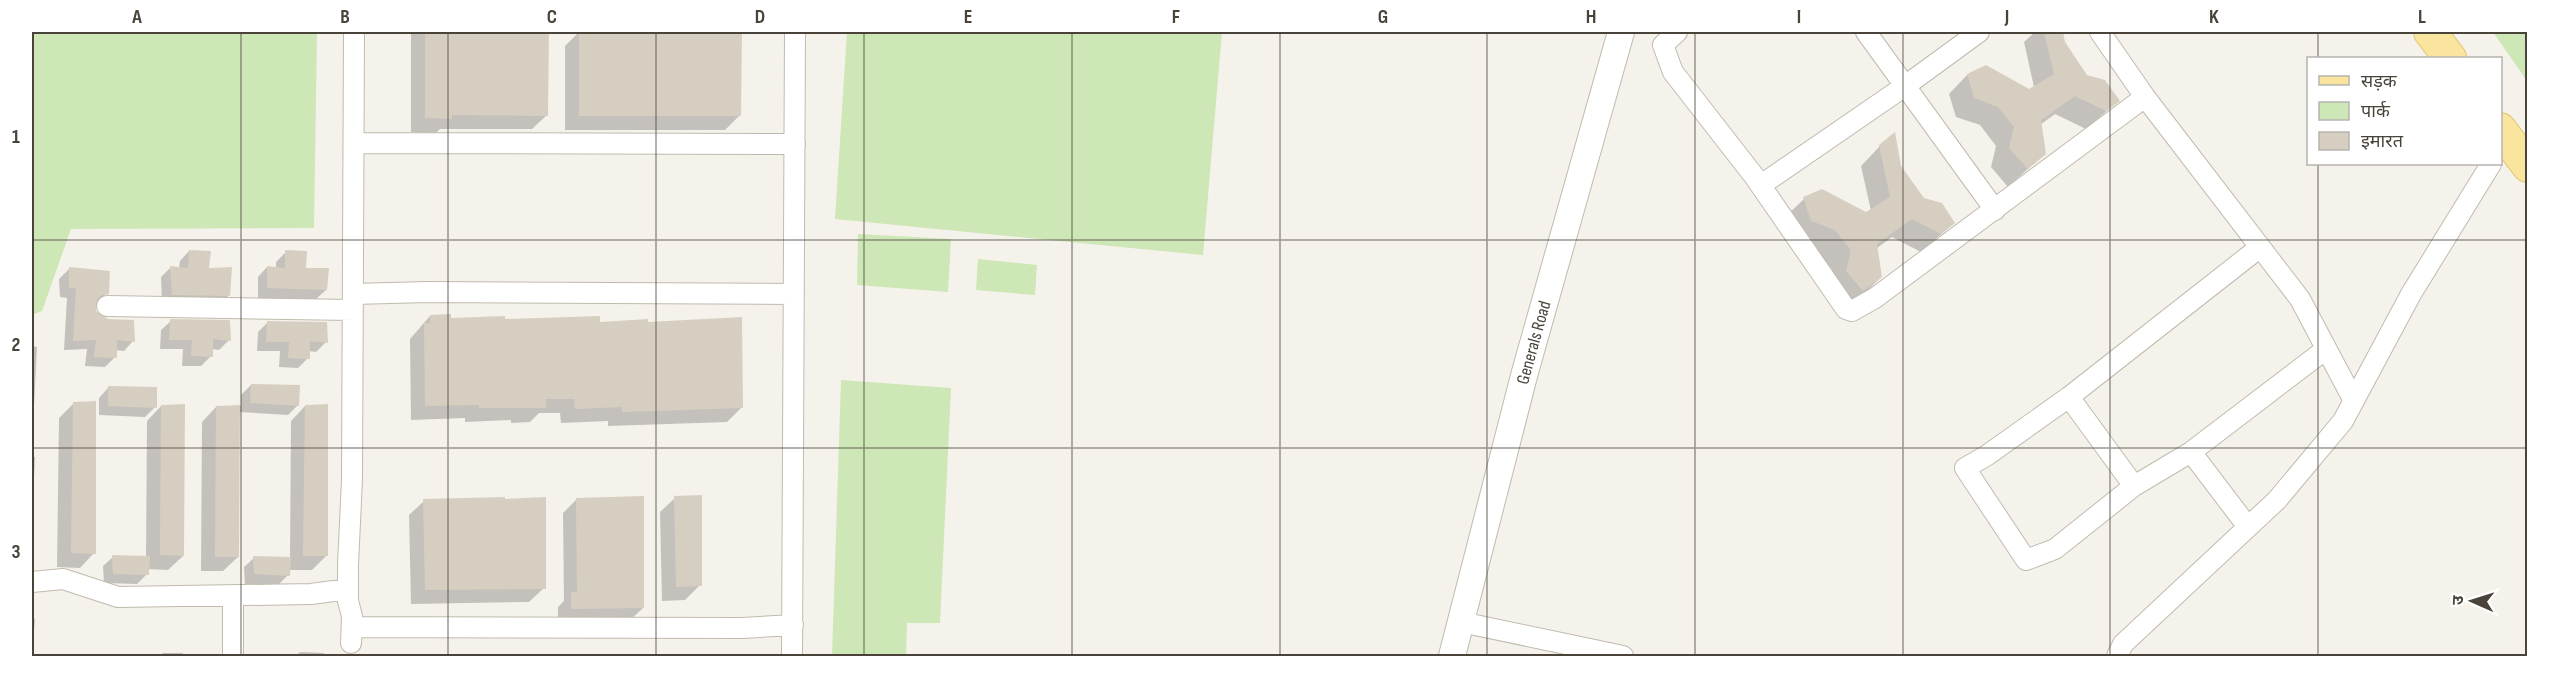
<svg xmlns="http://www.w3.org/2000/svg" width="2559" height="688" viewBox="0 0 2559 688" font-family="'Sofia Sans Condensed','Noto Sans Devanagari',sans-serif">
	<rect width="100%" height="100%" fill="#f5f2eb"/>
	<path fill="#cee7b6" d="M32 32H317L314 228 71 229 42 311 32 315Z
		M847 32H1222L1203 255 835 219Z
		M2493 32H2527V81Z
		M858 234 951 239 948 292 857 285Z
		M978 259 1037 265 1035 295 976 290Z
		M841 380 951 388 940 623H907L906 656H832Z"/>
	<path fill="#0003" d="M411 32H547V115L532 129H440L436 133 411 132Z
		M579 32H740V115L725 130H565V46Z
		M2035 32H2061L2064 43 2087 76 2118 101 2086 129 2055 114 2040 125 2044 154 2008 187 1991 167 1996 146 1980 125 1956 117 1949 94 1967 75 2029 90 2034 87 2024 42Z
		M1880 146 1900 166 1923 199 1954 223 1921 252 1892 237 1877 248 1881 277 1862 296 1844 309 1828 290 1832 269 1785 217 1804 199 1866 214 1871 211 1861 166Z
		M189 251 208 269 229 295 219 305 162 304 161 277 171 267 179 268 180 261Z
		M286 252 326 290 316 299 258 298V277L267 267 276 269V262Z
		M69 269 107 293 95 304V312L133 341 124 351 115 350V357L105 367 85 366 87 349 64 350 67 298 60 297 59 279Z
		M430 316 450 320 599 323 741 408 727 422 608 426V421L561 423 560 413H539L530 422 511 423V420L465 422V418L411 420 410 339Z
		M171 321 229 340 219 350 211 349V356L201 366H182L183 349H160L161 330Z
		M268 322 326 342 316 352 308 351V358L298 368 279 367 280 351H257L258 332Z
		M32 346 37 347 32 446Z
		M251 385 298 405 288 415 239 412 238 557 223 571H201L202 422 216 407 241 406V395Z
		M108 388 155 407 145 417 99 415V398Z
		M73 404 94 553 80 568 57 567 59 418Z
		M161 406 183 556 168 570 147 569V574L137 584 104 583 103 566 113 557H146L147 421Z
		M305 406 326 556 312 570H289L288 575 278 585 245 584 244 567 254 558H290L291 421Z
		M32 457H35L32 523Z
		M675 498 700 585 685 600 662 601 660 512Z
		M576 500 643 608 629 621 558 622V607L564 601 563 513Z
		M424 501 544 588 529 602 411 604 409 515Z
		M32 619H35L32 656Z
		M300 652 324 653 323 656H296Z
		M163 653H183L182 656H160Z
		M423 654H437V656H420Z"/>
	<path fill="#d6cfc1" d="M425 32H549L548 116 452 115V119L425 118Z
		M579 32H742L741 116H579Z
		M2044 32H2063L2065 42 2087 75 2105 80 2120 101 2106 111 2075 96 2041 120 2046 154 2028 169 2009 148 2014 127 1998 107 1974 98 1967 74 1986 65 2029 89 2054 74Z
		M1895 132 1901 166 1924 198 1942 203 1955 223 1941 234 1912 219 1877 244 1882 277 1863 291 1846 271 1851 250 1835 230 1811 221 1803 197 1822 189 1866 212 1890 197 1879 145Z
		M189 250 211 251 209 268 232 267 230 296 172 295 170 266 188 268Z
		M285 250 307 251 306 268H329L327 290 267 288V266L285 268Z
		M69 267 110 271 109 294 102 295 97 299 96 311 108 319 134 320 135 342 117 340V358L94 357 96 340 73 341 76 288H69Z
		M451 314V318L505 316V319L600 316V322L648 319V322L742 317 743 408 622 412V407L575 409 574 399H546V408H479V405L425 406 424 323H430V315Z
		M170 319 230 320 231 341 213 339V357L191 356 192 340H169Z
		M267 321 327 322 328 343 310 341V359L288 358 289 342H266Z
		M251 384 300 385 299 406 250 403Z
		M108 386 157 387V408L108 406Z
		M96 401V554L71 553 73 402Z
		M185 404 184 556 160 555 161 405Z
		M328 404V556H303L305 405Z
		M240 405 239 557H215L216 406Z
		M702 495V586L676 587 674 496Z
		M644 496V608L571 609V592H577L576 498Z
		M505 497V499L546 497V589L425 590 423 499Z
		M112 555 150 556 149 575 113 574Z
		M253 556 291 557 290 576 254 574Z"/>
	<g fill="none" stroke-linecap="round" stroke-linejoin="round">
		<g stroke="#c0bbae" stroke-width="22">
			<path id="minor" d="M1677 32 1663 45 1673 72 1761 185 1905 86 1979 32
				M1866 32 1995 210
				M2100 32 2145 97 2300 299 2354 401
				M354 143 795 144
				M1754 176 1846 309 1852 311 1875 298 2145 97
				M2259 248 2069 397 1986 456 1965 468 2026 560 2055 549 2134 486 2191 452 2326 349
				M353 294 428 292 794 294
				M107 306 353 310
				M2069 397 2134 486
				M2191 452 2248 527
				M32 582 63 579 118 597 311 594 348 589
				M1461 622 1623 656
				M352 627 742 628 793 625
				M351 643 352 616 348 601V565L352 479 354 32
				M233 656V596
				M792 656 795 32
				M2117 656 2123 644 2277 500 2343 421 2411 294 2491 164"/>
		</g>
		<g stroke="#c0bbae" stroke-width="28">
			<g id="tertiary">
				<path id="s1" d="M1452 656 1525 372 1621 32"/>
			</g>
		</g>
		<g stroke="#dfc36e" stroke-width="34">
			<path id="primary" d="M2430 32 2450 58
				M2500 129 2528 166"/>
		</g>
		<use href="#minor" stroke="#fff" stroke-width="20"/>
		<use href="#tertiary" stroke="#fff" stroke-width="26"/>
		<use href="#primary" stroke="#fae59f" stroke-width="32"/>
	</g>
	<path fill="none" stroke="#494339" stroke-width="1.5" stroke-opacity="0.55" d="M241 32V656M448 32V656M656 32V656M864 32V656M1072 32V656M1280 32V656M1487 32V656M1695 32V656M1903 32V656M2110 32V656M2318 32V58M2318 164V656M32 240H2528M32 448H2528"/>
	<g text-anchor="middle" stroke-width="6" stroke-linejoin="round" paint-order="stroke">
		<g font-size="18" fill="#494339" stroke="#fff">
			<text dy="6" stroke="none"><textPath href="#s1" startOffset="324">Generals Road</textPath></text>
		</g>
	</g>
	<rect width="2559" height="688" fill="none" stroke="#ffffff" stroke-width="66"/>
	<rect x="2307" y="57" width="195" height="108" fill="#ffffff" stroke="#b6b4b0" stroke-width="1.5"/>
	<rect x="2319" y="76" width="30" height="9" fill="#fae59f" stroke="#b6b4b0" stroke-width="1.5"/>
	<text x="2361" y="87" font-size="18" fill="#494339">सड़क</text>
	<rect x="2319" y="102" width="30" height="18" fill="#cee7b6" stroke="#b6b4b0" stroke-width="1.5"/>
	<text x="2361" y="117" font-size="18" fill="#494339">पार्क</text>
	<rect x="2319" y="132" width="30" height="18" fill="#d6cfc1" stroke="#b6b4b0" stroke-width="1.5"/>
	<text x="2361" y="147" font-size="18" fill="#494339">इमारत</text>
	<g transform="translate(2472 601) rotate(273)" stroke="#ffffff" stroke-width="4.5" paint-order="stroke">
	<path d="M0-4.5L10 22L0 15L-10 22Z" fill="#494339"/>
	<text y="-9" font-size="16" font-weight="bold" text-anchor="middle" fill="#494339">उ</text>
	</g>
	<rect x="33" y="33" width="2493" height="622" fill="none" stroke="#494339" stroke-width="2"/>
	<g font-size="20" text-anchor="middle" font-weight="bold" fill="#494339">
		<text x="137" y="23">A</text>
		<text x="345" y="23">B</text>
		<text x="552" y="23">C</text>
		<text x="760" y="23">D</text>
		<text x="968" y="23">E</text>
		<text x="1176" y="23">F</text>
		<text x="1383" y="23">G</text>
		<text x="1591" y="23">H</text>
		<text x="1799" y="23">I</text>
		<text x="2007" y="23">J</text>
		<text x="2214" y="23">K</text>
		<text x="2422" y="23">L</text>
		<text x="16" y="143">1</text>
		<text x="16" y="351">2</text>
		<text x="16" y="558">3</text>
	</g>
</svg>
